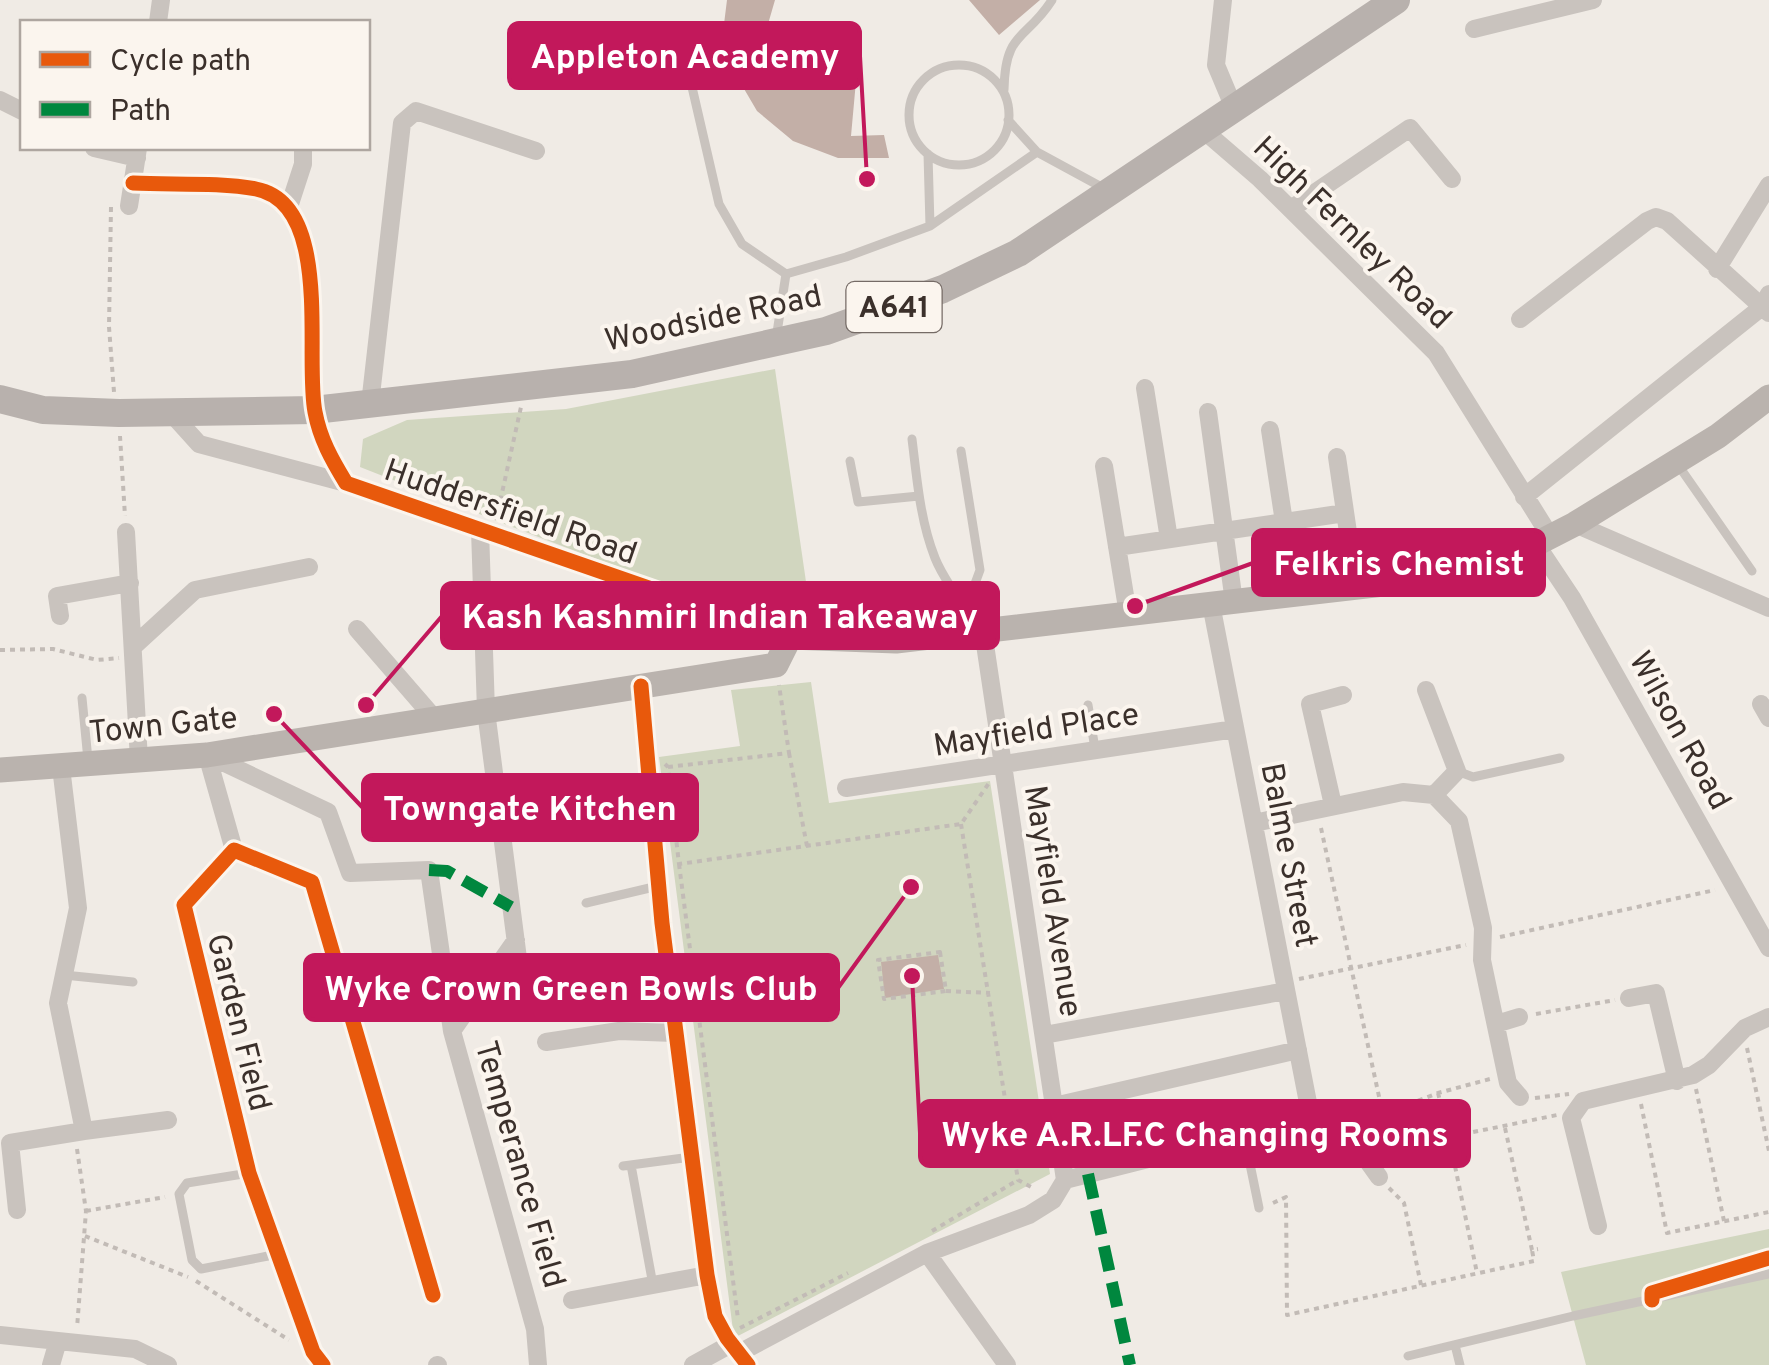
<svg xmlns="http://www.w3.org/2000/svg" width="1769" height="1365" viewBox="0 0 1769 1365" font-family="Overpass,sans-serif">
	<rect width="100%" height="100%" fill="#f0ebe5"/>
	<path fill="#d1d6bf" d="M775 369 811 616C757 618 713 599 662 582 560 548 461 506 360 467L363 439 407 420 566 409Z
		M811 682 829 803 990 781 1050 1174 734 1338 659 757 740 746 731 690Z
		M1769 1229V1365H1586L1561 1272Z"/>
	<path fill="#c3afa7" d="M727 0H775L766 31 768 57 783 79 809 88 832 83 857 70 851 136 884 135 889 158H838L793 141 757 111 733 70 724 24Z
		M969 0H1040L999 35Z
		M938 955 944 989 885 998 881 962Z"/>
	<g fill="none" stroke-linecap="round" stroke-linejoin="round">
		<path stroke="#c2bbb6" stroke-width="4" stroke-dasharray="5 5" stroke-linecap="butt" d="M111 207 109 327 114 392
			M120 436 125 516
			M496 520 521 407
			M0 650 53 649 97 660 119 658
			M789 753 807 846
			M665 764 668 767 679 864 961 824 989 783
			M668 767 789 753 779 685
			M961 824 1018 1180 1035 1189
			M1321 828 1383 1115
			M679 864 738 1319
			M1500 937 1715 890
			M940 952 946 991 884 999 878 960Z
			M1299 979 1466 945
			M946 991 990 993
			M1536 1014 1615 1000
			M1747 1048 1769 1151
			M1696 1089 1724 1221
			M1438 1093 1449 1137 1557 1115
			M1535 1098 1569 1094
			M1641 1104 1667 1233 1769 1212
			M1362 1122 1438 1093 1490 1079
			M1505 1128 1532 1250 1538 1249
			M1449 1137 1477 1273
			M77 1149 86 1211 77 1328
			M1389 1188 1404 1203 1421 1285
			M1273 1203 1286 1197 1287 1315 1534 1261 1532 1250
			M86 1211 165 1197
			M932 1231 1018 1180
			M85 1236 188 1277
			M196 1281 289 1340
			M740 1328 848 1273"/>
		<path stroke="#c9c3be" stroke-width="9" d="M686 61 719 204 742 244 786 274
			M909 115a50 50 0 1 1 100 0a50 50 0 1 1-100 0Z
			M1004 90C1005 30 1026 41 1052 0
			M1008 120 1037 152 1107 190
			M928 154 930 226
			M776 339 786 274 846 257 930 226 1037 152
			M912 439C917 479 920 520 935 558 947 588 965 598 968 630
			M961 451 980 570 966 608
			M850 461 858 502 919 496
			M1676 462 1752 571
			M82 698 88 760
			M1088 705 1095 749
			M1457 771 1473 777 1560 758
			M586 903 658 886
			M64 975 133 982
			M1244 1135 1259 1208
			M631 1165 653 1285
			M623 1166 691 1157
			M249 1173 187 1183 179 1194 192 1260 201 1269 268 1256
			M1455 1345 1460 1365
			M1408 1356 1573 1316 1769 1274"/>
		<path stroke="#c9c3be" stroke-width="18" d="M1223 0 1216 65 1234 108
			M158 22 161 0
			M1474 29 1593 0
			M0 100 22 111
			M1202 129 1260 179 1436 353 1550 536
			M94 148 137 158
			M133 183C172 185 219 182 256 189 334 204 304 358 315 412 320 439 332 460 346 483L790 637
			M129 206 138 148
			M289 207 303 164V148
			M1291 209 1410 128 1452 179
			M1717 269 1769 185
			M1520 319 1647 221 1656 217 1667 221 1769 313
			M1145 388 1169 539
			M370 404 402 123 416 111 536 151
			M1208 412 1234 602
			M171 413 199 444 346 483
			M1270 430 1284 522
			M1337 457 1356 587
			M1104 466 1128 614
			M1524 497 1762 307 1769 294
			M1575 524 1769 608
			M480 530 486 711 524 1005
			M126 532 139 760
			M1536 544 1572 598 1769 948
			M1117 547 1345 513
			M1211 604 1311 1118
			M60 616 57 596 130 583
			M357 629 435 719
			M983 631 1065 1180
			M135 645 195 590 309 567
			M641 686 662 923 707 1275 715 1316 727 1338 748 1365
			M1426 690 1457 771 1434 795
			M1761 704 1769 718
			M207 755 234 850
			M208 755 328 812 350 873 429 870 452 1031
			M61 767 78 908 58 1003 84 1131 168 1120
			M846 788 1235 729
			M1333 805 1310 704 1343 695
			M1254 823 1403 792 1434 795 1459 821 1483 928 1482 960 1508 1083 1520 1097
			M516 940 452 1031 535 1329 538 1365
			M1629 998 1656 993 1677 1081
			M1496 1024 1519 1017
			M1044 1035 1286 991
			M546 1042 619 1031 674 1033
			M1054 1106 1298 1050
			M1311 1118 1349 1135 1379 1177
			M1065 1180 1311 1118
			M17 1210 10 1143 84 1131
			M1598 1226 1571 1118 1583 1101 1693 1075 1709 1065 1745 1028 1769 1017
			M927 1253 1007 1365
			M572 1300 707 1275
			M0 1335 135 1349 168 1365
			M741 1352 927 1253 1029 1215 1053 1200 1065 1180
			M51 1365 58 1341
			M323 1365 313 1352 249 1173 184 905 234 850 312 882 433 1295
			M437 1365H438
			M693 1365 731 1344"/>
		<path stroke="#bab3ae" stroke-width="25" d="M0 770 207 755 776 665 790 637 896 641 1392 583 1506 556 1536 544 1575 524 1718 436 1769 397"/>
		<path stroke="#b8b1ad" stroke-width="28" d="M0 399 43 410 119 413 314 410 632 374 826 331 943 289 1018 253 1396 0"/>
		<path stroke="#00873e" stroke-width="12" stroke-dasharray="25 12" stroke-linecap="butt" d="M429 870 447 871 511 907
			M1088 1174 1130 1365"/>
		<g stroke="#fbf5ee" stroke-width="21">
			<path id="cycleway" d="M133 183C172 185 219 182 256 189 334 204 304 358 315 412 320 439 332 460 346 483L790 637
				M641 686 662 923 707 1275 715 1316 727 1338 748 1365
				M1652 1300V1293L1769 1258
				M323 1365 313 1352 249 1173 184 905 234 850 312 882 433 1295"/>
		</g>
		<use href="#cycleway" stroke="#e8590c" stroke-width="15"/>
	</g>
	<g text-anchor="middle" stroke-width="8" stroke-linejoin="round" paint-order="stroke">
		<rect fill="#fbf5ee" stroke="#756b66" stroke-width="2.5" x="846.5" y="282" width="95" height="50" rx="8"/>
		<g font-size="30" font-weight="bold" fill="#3b302b">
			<text x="894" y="317">A641</text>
		</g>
		<g font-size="32" fill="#3b302b" stroke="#fbf5ee">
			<text transform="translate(1353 232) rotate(44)" y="11">High Fernley Road</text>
			<text transform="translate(713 317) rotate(-12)" y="11">Woodside Road</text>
			<text transform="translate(511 511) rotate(19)" y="11">Huddersfield Road</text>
			<text transform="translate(163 724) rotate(-6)" y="11">Town Gate</text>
			<text transform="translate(1036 729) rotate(-9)" y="11">Mayfield Place</text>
			<text transform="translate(1681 730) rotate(61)" y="11">Wilson Road</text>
			<text transform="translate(1290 855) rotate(79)" y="11">Balme Street</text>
			<text transform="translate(1054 901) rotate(81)" y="11">Mayfield Avenue</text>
			<text transform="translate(240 1022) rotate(76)" y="11">Garden Field</text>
			<text transform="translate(521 1164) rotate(74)" y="11">Temperance Field</text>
		</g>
	</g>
	<path fill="none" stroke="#c2185b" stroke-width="4" d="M867 179L860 56M1135 606L1253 563M366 705L442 616M274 714L363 808M911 887L838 988M912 976L920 1133"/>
	<g fill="#c2185b" stroke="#fbf5ee" stroke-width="4">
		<circle cx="867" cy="179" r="10"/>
		<circle cx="1135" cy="606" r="10"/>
		<circle cx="366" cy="705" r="10"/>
		<circle cx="274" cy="714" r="10"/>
		<circle cx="911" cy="887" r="10"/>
		<circle cx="912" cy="976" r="10"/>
	</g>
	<g fill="#c2185b" stroke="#c2185b" stroke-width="4">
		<rect x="509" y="23" width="351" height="65" rx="10"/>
		<rect x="1253" y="530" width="291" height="65" rx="10"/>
		<rect x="442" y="583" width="556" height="65" rx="10"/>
		<rect x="363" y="775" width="334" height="65" rx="10"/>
		<rect x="305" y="955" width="533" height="65" rx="10"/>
		<rect x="920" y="1101" width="549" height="65" rx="10"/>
	</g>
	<g font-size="35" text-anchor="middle" font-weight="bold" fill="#fff">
		<text x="685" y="68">Appleton Academy</text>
		<text x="1399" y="575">Felkris Chemist</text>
		<text x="720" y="628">Kash Kashmiri Indian Takeaway</text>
		<text x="530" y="820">Towngate Kitchen</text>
		<text x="571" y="1000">Wyke Crown Green Bowls Club</text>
		<text x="1195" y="1146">Wyke A.R.LF.C Changing Rooms</text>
	</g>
	<rect x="20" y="20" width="350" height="130" fill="#fbf5ee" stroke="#aea6a0" stroke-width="2.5"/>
	<rect x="40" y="52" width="50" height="15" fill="#e8590c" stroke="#aea6a0" stroke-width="2.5"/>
	<text x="110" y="70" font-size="30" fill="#3b302b">Cycle path</text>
	<rect x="40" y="102" width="50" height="15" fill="#00873e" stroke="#aea6a0" stroke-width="2.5"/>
	<text x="110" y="120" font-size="30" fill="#3b302b">Path</text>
</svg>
